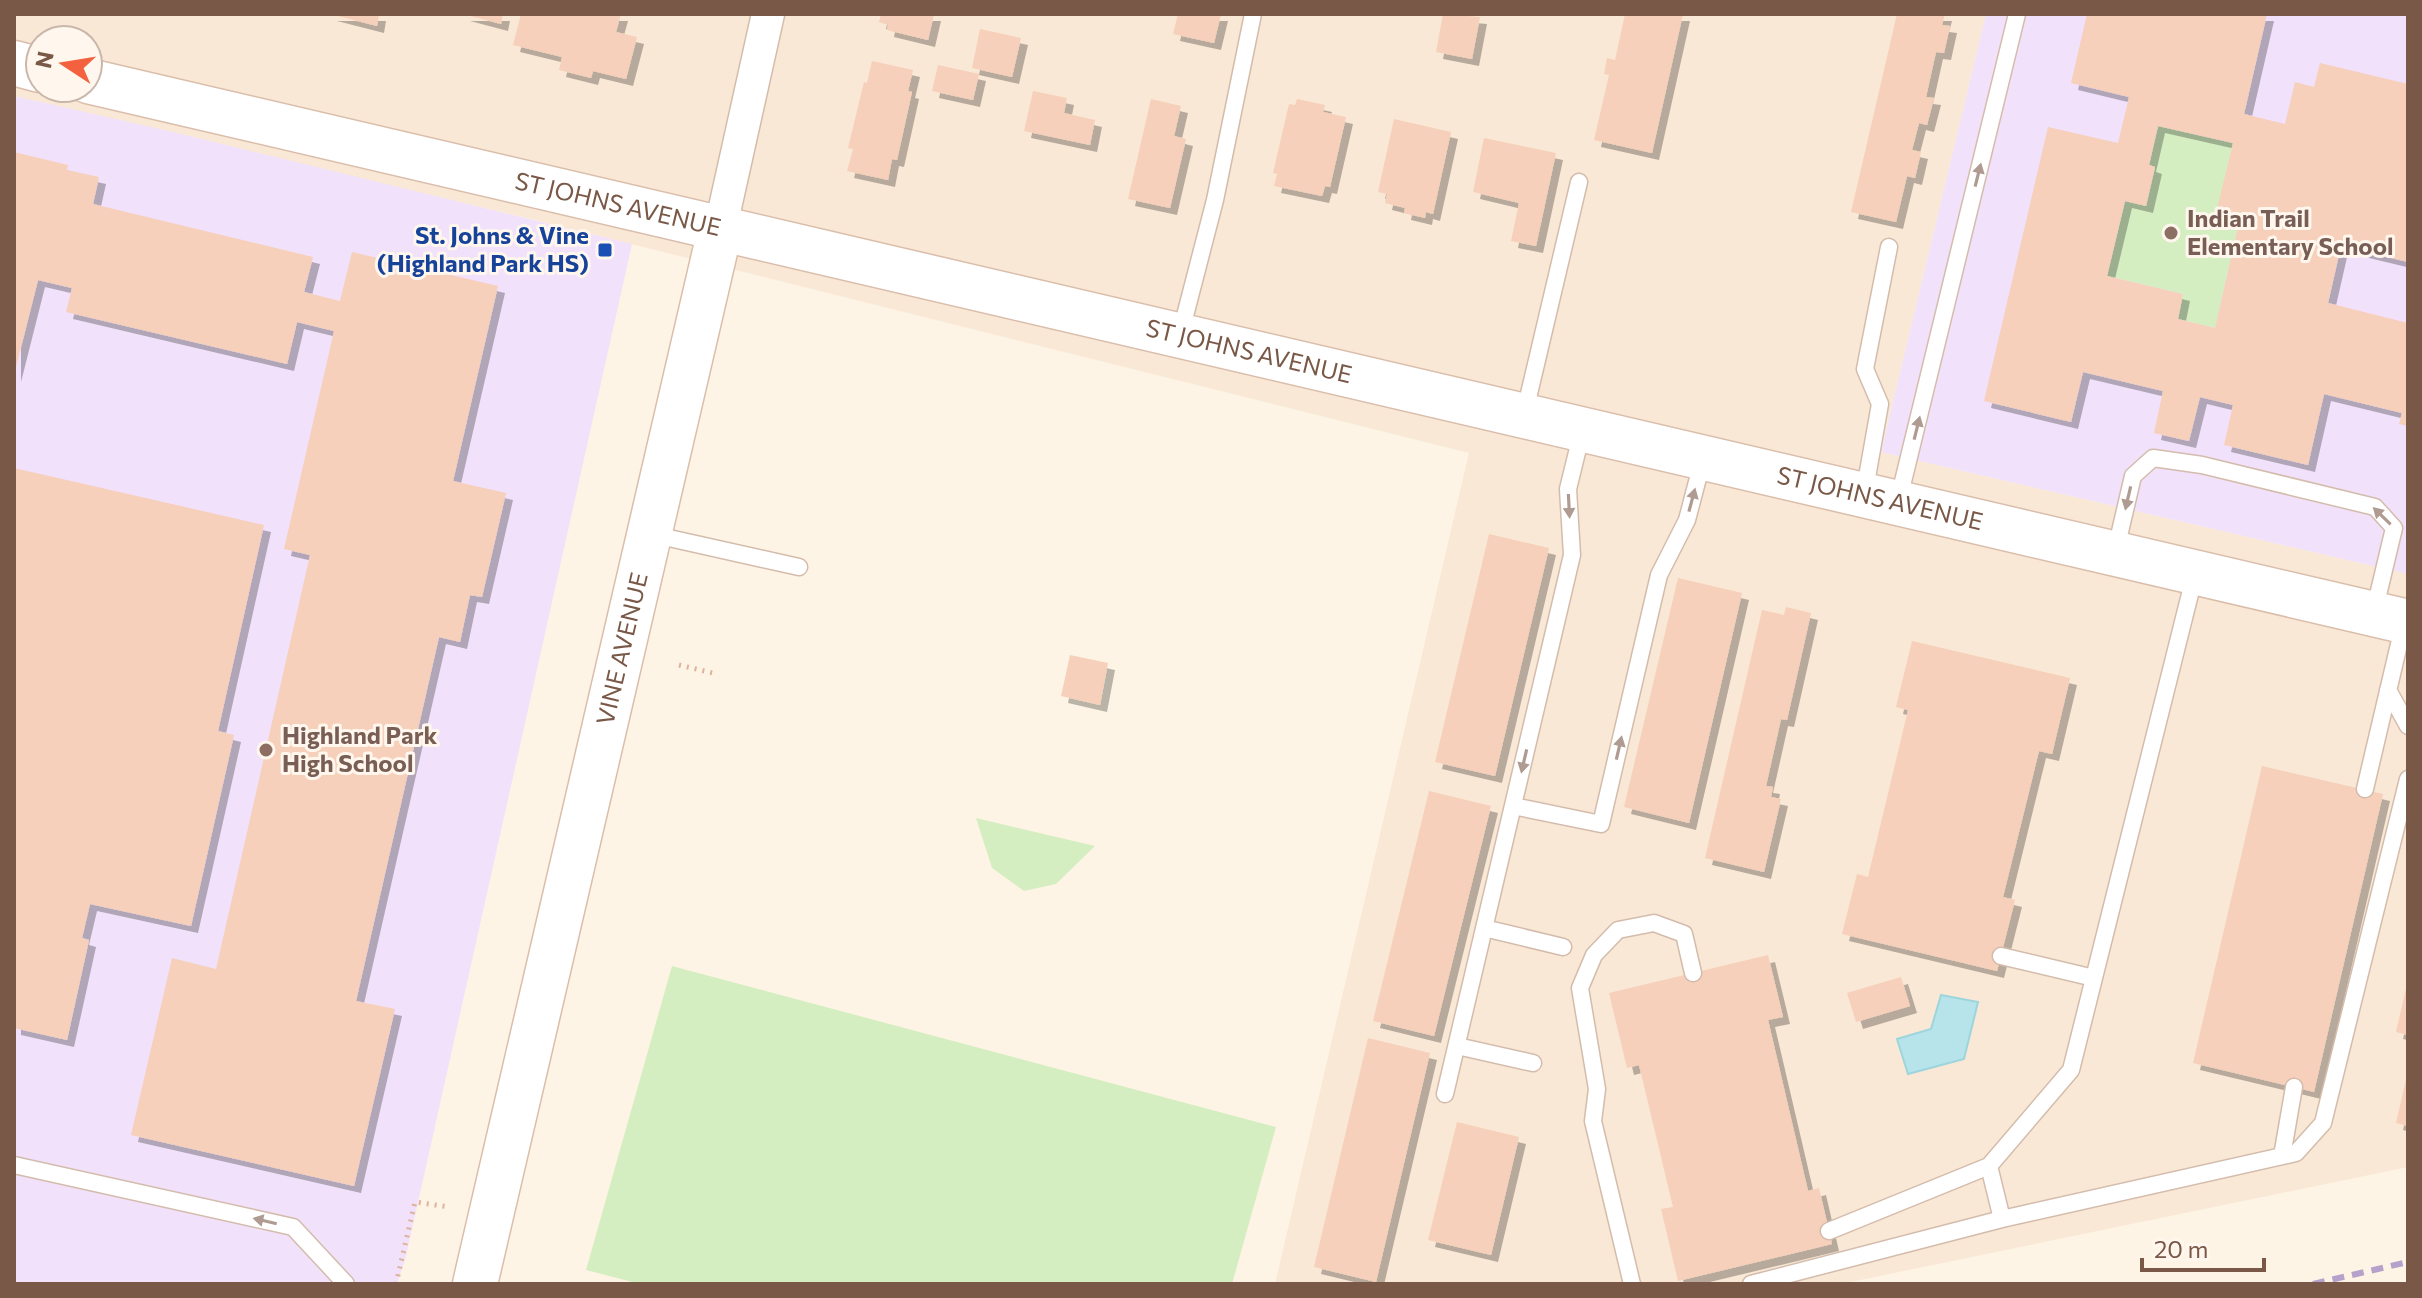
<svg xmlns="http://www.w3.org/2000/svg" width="2422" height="1298" viewBox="0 0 2422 1298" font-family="Commissioner,sans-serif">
	<defs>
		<filter id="shadow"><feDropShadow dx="7" dy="7" stdDeviation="0" flood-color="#0004"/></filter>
	</defs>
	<rect width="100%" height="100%" fill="#fef4e5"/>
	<path fill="#f9e8d5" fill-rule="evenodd" d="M14 14H1986L1881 452 2408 574V1167L1841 1284H1275L1469 453 523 217 14 96ZM40 40H88V88H40Z"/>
	<path fill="#f1e1fb" d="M1986 14H2408V574L1881 452Z
		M14 96 169 131 632 244 406 1256 397 1284H14Z"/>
	<path fill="#d5eec1" d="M2158 126 2233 143 2217 213 2240 218 2215 328 2178 319 2183 294 2107 276 2125 201 2146 205 2155 167 2149 165Z
		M976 818 1095 846 1056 884 1024 891 992 868Z
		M672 966 1276 1127 1232 1284H640L586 1270Z"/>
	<path fill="#b7e4ea" stroke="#9cd5dd" stroke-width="2" d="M1941 995 1978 1002 1964 1059 1908 1074 1897 1039 1931 1029Z"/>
	<path fill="#f6d0ba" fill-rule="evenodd" filter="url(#shadow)" d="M330 14H379L377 26Z
		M463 14H503L501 24Z
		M521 14H621L616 32 637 37 626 79 593 71 591 78 559 70 562 57 513 45Z
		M881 14H934L928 40 887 30 888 25 879 22Z
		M1178 14H1221L1214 43 1173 34Z
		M1443 14 1480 17 1472 59 1436 52Z
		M1625 14H1683L1652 153 1594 140 1609 75 1604 74 1607 58 1615 60Z
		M1897 14H1945L1942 25 1950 26 1944 53 1936 52 1926 97 1934 98 1927 125 1919 123 1912 150 1921 152 1915 178 1907 176 1896 222 1851 212Z
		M2087 14H2267L2244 114 2285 124 2295 82 2314 87 2320 63 2408 84V262L2341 246 2328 303 2408 323V426L2399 424 2402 413 2324 394 2308 465 2224 445 2233 405 2200 397 2189 441 2154 433 2163 391 2083 372 2071 422 1984 401 2048 127 2118 143 2129 97 2071 83ZM2158 126 2233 143 2216 213 2240 218 2215 328 2178 319 2183 294 2107 276 2125 201 2146 206 2155 167 2149 165Z
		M980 29 1021 38 1012 77 972 68Z
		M872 61 913 70 908 91 912 92 897 160 892 159 888 180 847 171 853 149 848 148 864 82 867 83Z
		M938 65 979 74 973 100 932 91Z
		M1033 91 1067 98 1064 113 1095 120 1090 145 1024 131Z
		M1151 99 1181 106 1174 136 1186 139 1170 208 1128 199Z
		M1297 99 1325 105 1323 112 1346 117 1330 187 1325 186 1322 196 1274 186 1277 174 1273 173 1289 104 1295 105Z
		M1394 119 1451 132 1433 214 1426 212 1425 218 1404 213 1405 208 1385 203 1387 194 1378 192Z
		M1484 138 1556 153 1536 246 1511 241 1519 203 1473 192Z
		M14 152 68 165 67 170 99 177 93 204 313 257 304 292 340 301 352 252 498 286 453 481 506 493 482 597 470 595 460 642 439 637 356 1001 395 1009 354 1186 131 1135 172 958 216 969 310 555 284 549 334 331 297 322 287 364 66 312 72 288 38 280 14 375Z
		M14 468 264 525 218 731 234 735 191 926 90 904 82 938 89 940 67 1040 14 1028Z
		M1489 534 1549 548 1495 776 1435 762Z
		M1678 578 1742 593 1689 823 1624 807Z
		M1786 607 1811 613 1787 720 1781 719 1766 786 1773 787 1771 797 1781 799 1764 872 1705 858 1762 610 1784 615Z
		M1912 641 2070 678 2052 754 2039 751 2003 897 2015 900 1997 971 1842 934 1857 874 1868 877 1908 710 1896 707Z
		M1070 655 1108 663 1100 705 1061 696Z
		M2262 766 2383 794 2314 1092 2193 1063Z
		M1429 791 1491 806 1434 1036 1373 1021Z
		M1768 955 1783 1017 1768 1020 1808 1191 1819 1188 1832 1244 1678 1281 1661 1209 1673 1207 1639 1065 1627 1068 1609 993Z
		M1901 977 1910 1006 1856 1022 1847 993Z
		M2407 984H2408V1035L2396 1032Z
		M1368 1038 1430 1053 1376 1282 1314 1267Z
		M2407 1075 2408 1076V1126L2396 1123Z
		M1457 1122 1519 1137 1491 1255 1428 1240Z"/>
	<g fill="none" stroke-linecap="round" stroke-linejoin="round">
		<g stroke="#d4bcac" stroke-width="19">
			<path id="lane" d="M1180 335 1215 200 1253 14
				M1524 415 1579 182
				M1864 494 1880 404 1865 369 1889 247
				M1898 502 2017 14
				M651 534 799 567
				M2115 553 2133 476 2153 458 2202 465 2375 507 2394 528 2374 612
				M2388 690 2408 726
				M2365 789 2404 623
				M1513 806 1601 824 1659 575 1687 520 1703 459
				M1484 928 1563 947
				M2001 956 2094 978
				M1457 1046 1533 1063
				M1445 1094 1572 555 1568 489 1582 432
				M2282 1156 2294 1087
				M14 1165 293 1227 346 1284
				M1989 1166 2002 1219
				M1829 1231 1989 1166 2071 1070 2195 574
				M1632 1284 1593 1121 1597 1089 1580 988 1594 955 1618 930 1654 923 1684 934 1693 973
				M1751 1284 2002 1219 2296 1153 2323 1123 2408 779"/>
		</g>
		<g stroke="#d4bcac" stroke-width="35">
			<path id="street" d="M720 230 768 14"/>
		</g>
		<g stroke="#dabeab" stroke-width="47">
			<g id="secondary">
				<path d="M14 63 40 70"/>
				<path id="s1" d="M88 81 2408 622"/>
				<path id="s2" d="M475 1284 720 230"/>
			</g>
		</g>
		<path stroke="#dcb39c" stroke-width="5" stroke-dasharray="2 6" stroke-linecap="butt" d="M679 665 717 674
			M396 1284 415 1202 449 1207"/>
		<use href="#lane" stroke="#fff" stroke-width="16"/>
		<use href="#street" stroke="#fff" stroke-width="32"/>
		<use href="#secondary" stroke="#fff" stroke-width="44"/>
		<path stroke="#b6a1ca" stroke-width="6" stroke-dasharray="12 8" stroke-linecap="butt" d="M2313 1284 2408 1262"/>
	</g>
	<defs><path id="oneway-solid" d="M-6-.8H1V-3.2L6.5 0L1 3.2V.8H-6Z" transform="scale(2)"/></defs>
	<g fill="#af9b91">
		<use href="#oneway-solid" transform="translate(1978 175) rotate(-76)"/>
		<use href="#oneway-solid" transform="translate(1917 428) rotate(-76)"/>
		<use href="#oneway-solid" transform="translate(2128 498) rotate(103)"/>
		<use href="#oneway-solid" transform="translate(1692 500) rotate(-75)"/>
		<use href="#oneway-solid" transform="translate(1569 506) rotate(87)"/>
		<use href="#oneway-solid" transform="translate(2382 516) rotate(-136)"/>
		<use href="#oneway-solid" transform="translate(1619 748) rotate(-77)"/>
		<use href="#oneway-solid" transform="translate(1524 761) rotate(103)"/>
		<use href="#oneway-solid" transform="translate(265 1221) rotate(-167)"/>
	</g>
	<g fill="#8d6e63" stroke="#fff7ed" stroke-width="3">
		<circle cx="2171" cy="233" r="8"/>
		<circle cx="266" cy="750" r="8"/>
	</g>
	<rect fill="#1a4fb4" stroke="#fff7ed" stroke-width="3" x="597" y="242" width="16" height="16" rx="4"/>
	<g text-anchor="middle" stroke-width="6" stroke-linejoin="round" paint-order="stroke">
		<g font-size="24" fill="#7a5847" stroke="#fff7ed">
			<text dy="8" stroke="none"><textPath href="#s1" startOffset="544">ST JOHNS AVENUE</textPath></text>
			<text dy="8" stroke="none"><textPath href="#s1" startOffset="1192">ST JOHNS AVENUE</textPath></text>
			<text dy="8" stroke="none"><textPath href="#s1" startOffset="1840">ST JOHNS AVENUE</textPath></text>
			<text dy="8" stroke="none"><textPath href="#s2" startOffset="652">VINE AVENUE</textPath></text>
		</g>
		<g font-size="24" font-weight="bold" fill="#785e54" stroke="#fff7ed" text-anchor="start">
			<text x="2187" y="227">Indian Trail<tspan x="2187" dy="28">Elementary School</tspan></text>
			<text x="282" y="744">Highland Park<tspan x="282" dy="28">High School</tspan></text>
		</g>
		<g font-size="24" font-weight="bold" fill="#164399" stroke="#fff7ed" text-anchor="end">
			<text x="589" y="244">St. Johns &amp; Vine<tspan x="589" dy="28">(Highland Park HS)</tspan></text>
		</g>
	</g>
	<rect width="2422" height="1298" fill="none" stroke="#7a5847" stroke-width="32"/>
	<g transform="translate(64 64) rotate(282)"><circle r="38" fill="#fff7ed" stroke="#cab7ab" stroke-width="2"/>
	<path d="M0-6L14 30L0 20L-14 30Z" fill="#f3613f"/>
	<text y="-12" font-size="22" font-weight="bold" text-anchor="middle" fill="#7a5847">N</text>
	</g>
	<path d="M2142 1258v12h122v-12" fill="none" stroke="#7a5847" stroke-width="4"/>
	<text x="2154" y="1258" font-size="24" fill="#7a5847" stroke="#fff7ed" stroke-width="6" paint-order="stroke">20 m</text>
</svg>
